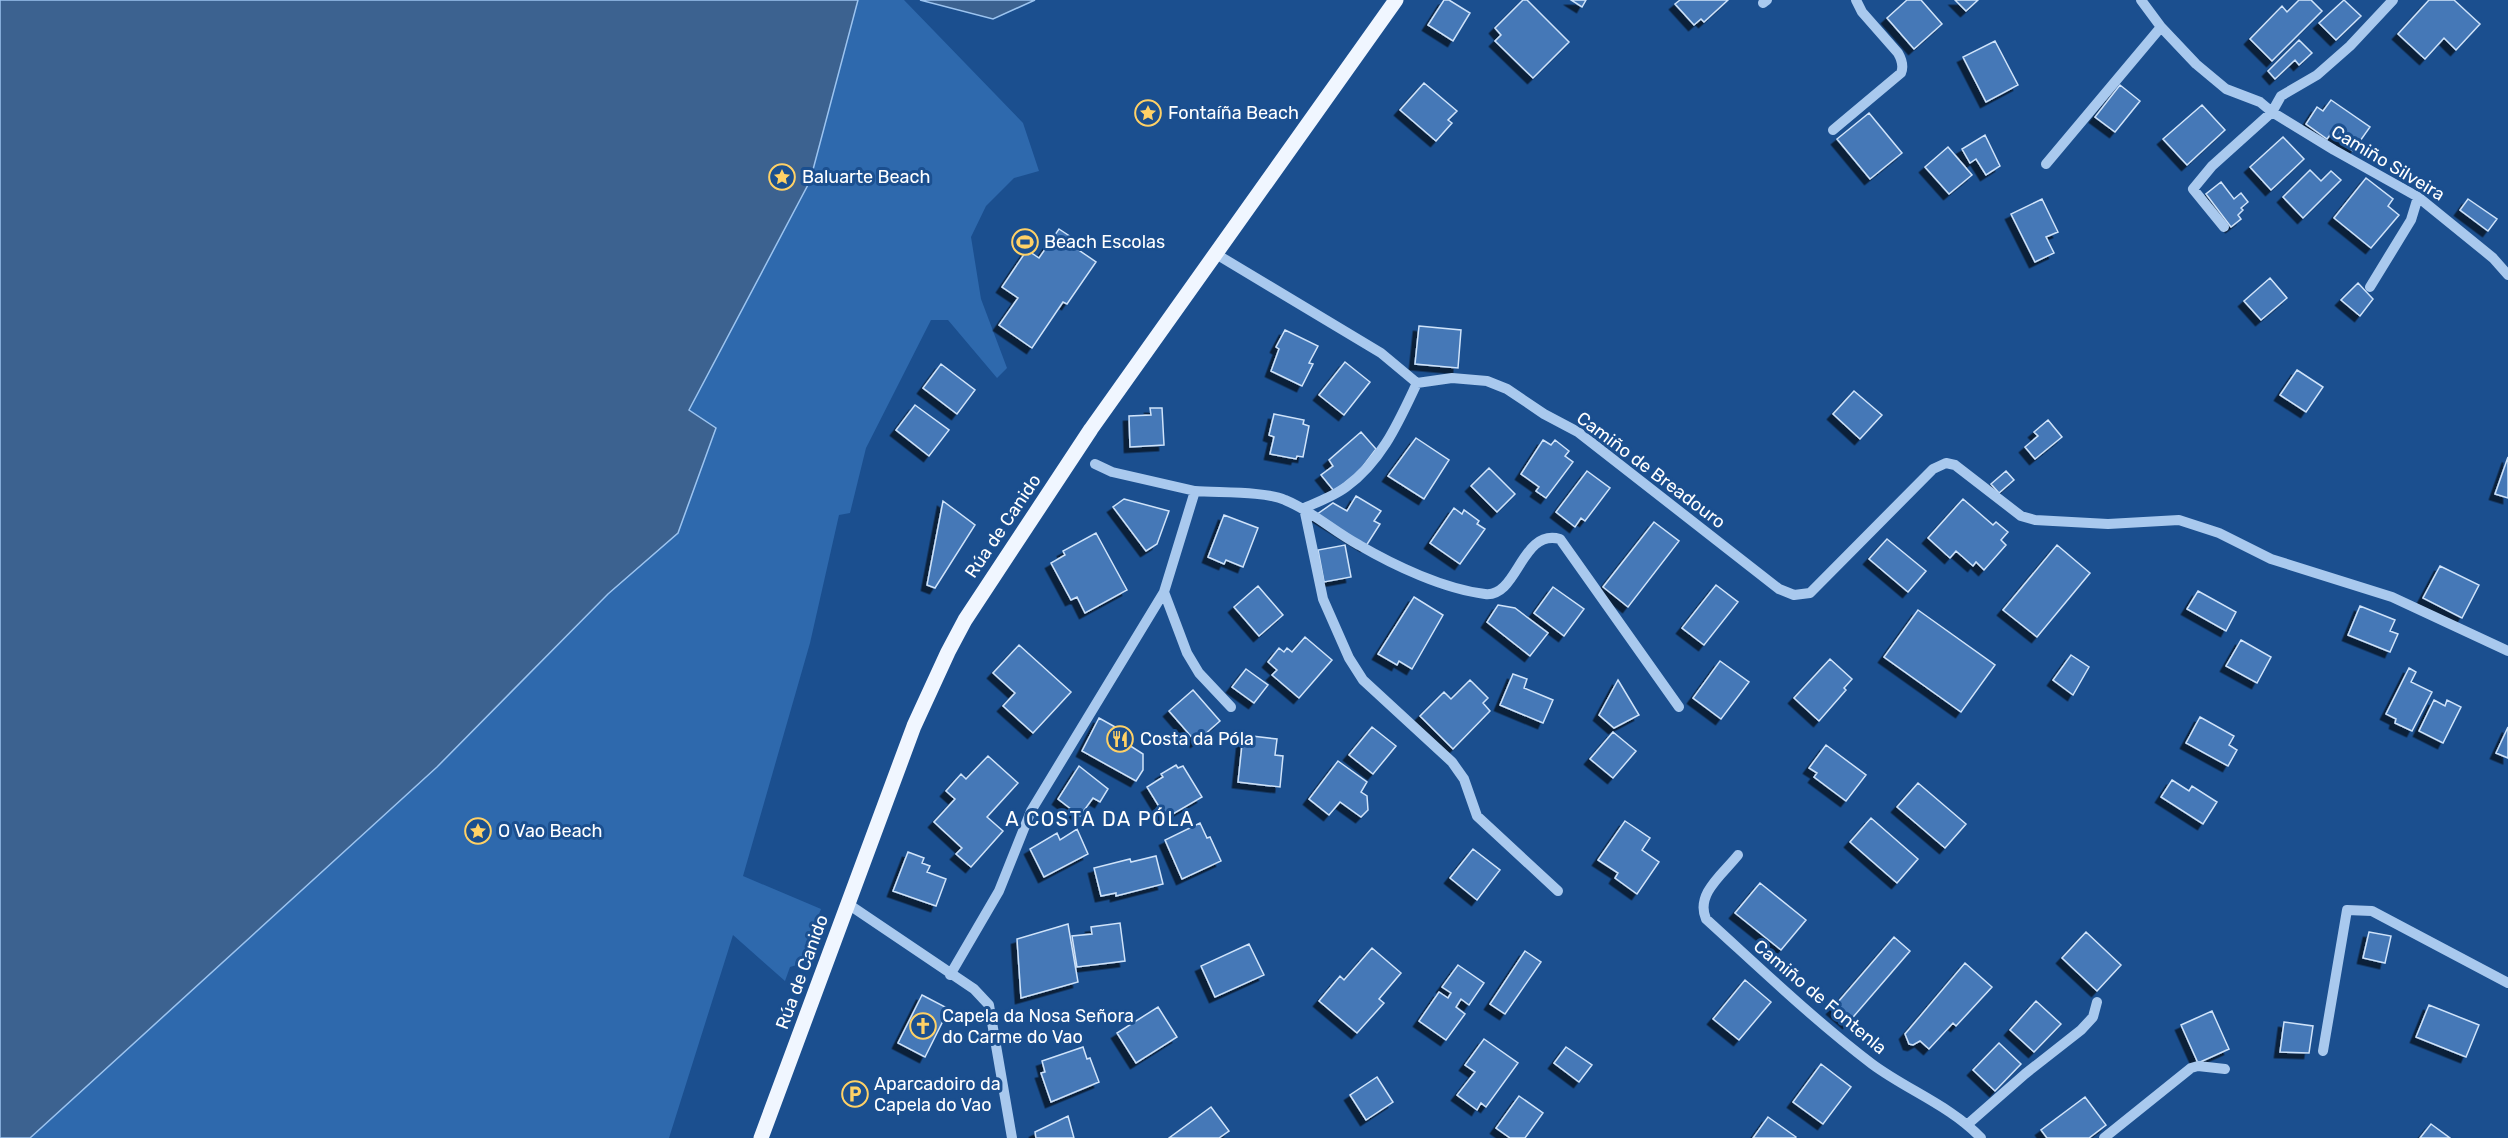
<svg xmlns="http://www.w3.org/2000/svg" width="2508" height="1138" viewBox="0 0 2508 1138" font-family="Rubik,sans-serif">
	<defs>
		<filter id="shadow"><feDropShadow dx="-5.5" dy="5.5" stdDeviation="0" flood-color="#0009"/></filter>
	</defs>
	<rect width="100%" height="100%" fill="#1b4f8f"/>
	<path fill="#2e69ad" d="M690 0H904L1023 123 1039 171 1014 178 986 206 971 237 981 299 1007 368 997 378 948 320H931L866 448 850 513 839 515 810 643 743 876 821 909 800 964 790 967 785 981 733 935 669 1138H0Z"/>
	<path fill="#3c6290" stroke="#9cc4f0" stroke-width="1.5" d="M0 0H858L810 181 689 410 716 428 678 533 608 594 437 767 30 1138H0Z
		M920 0H1035L993 19Z"/>
	<path fill="#4478b7" stroke="#cfe3fa" stroke-width="1.5" filter="url(#shadow)" d="M1444 0H1449L1470 13 1453 41 1428 25Z
		M1523 0H1527L1569 42 1533 78 1495 41 1501 35 1495 28Z
		M1571 0H1586L1582 7Z
		M1680 0H1728L1704 22 1701 19 1694 25 1675 4Z
		M1907 0H1921L1942 24 1914 49 1887 18Z
		M1955 0H1978L1966 11Z
		M2299 0H2311L2322 11 2272 61 2250 39 2282 6 2287 12Z
		M2344 0 2361 16 2336 40 2319 23Z
		M2429 0H2454L2480 24 2456 50 2444 38 2425 59 2398 34Z
		M2299 40 2312 53 2299 65 2295 60 2275 79 2268 71Z
		M1995 41 2018 85 1986 102 1963 57Z
		M1424 83 1457 111 1448 120 1452 123 1436 141 1400 110Z
		M2120 85 2140 101 2115 132 2095 117Z
		M2331 100 2370 127 2353 151 2330 135 2327 139 2306 124 2317 107 2323 111Z
		M2202 105 2225 130 2187 165 2163 139Z
		M1869 113 1902 153 1870 179 1837 139Z
		M1985 135 2000 166 1986 175 1976 159 1970 163 1962 149Z
		M2283 137 2304 159 2271 190 2250 167Z
		M1948 147 1972 175 1949 194 1925 167Z
		M2310 170 2321 181 2331 171 2341 180 2303 218 2283 197Z
		M2366 178 2393 199 2388 206 2399 215 2371 248 2334 218Z
		M2221 182 2234 199 2241 193 2248 202 2241 208 2243 210 2238 215 2241 219 2231 227 2206 194Z
		M2042 199 2058 232 2046 237 2054 253 2035 262 2011 214Z
		M2468 199 2497 219 2488 231 2460 210Z
		M1059 229 1074 239 1070 244 1096 262 1067 304 1063 302 1032 348 999 325 1018 298 1002 287 1027 250 1039 258Z
		M2270 278 2287 298 2261 320 2244 301Z
		M2358 283 2373 299 2360 316 2341 300Z
		M1419 326 1461 330 1458 368 1415 364Z
		M1285 330 1318 346 1309 363 1313 364 1302 386 1271 371 1279 349 1276 347Z
		M1345 362 1370 382 1344 415 1319 395Z
		M941 364 975 390 957 414 923 388Z
		M2297 370 2323 387 2306 412 2280 395Z
		M1854 391 1882 415 1860 439 1833 414Z
		M915 405 949 430 929 456 896 430Z
		M1150 408H1162L1164 445 1130 447 1129 416 1151 415Z
		M1274 414 1304 420 1303 424 1309 426 1303 457 1297 456 1296 459 1270 454 1274 437 1269 435Z
		M2048 420 2062 437 2035 459 2025 447 2038 436 2034 432Z
		M1361 432 1376 449 1358 473 1334 491 1321 475 1333 466 1329 460Z
		M1416 438 1449 460 1424 499 1388 476Z
		M1543 440 1551 445 1555 440 1569 451 1565 456 1573 462 1546 498 1536 491 1539 487 1521 474Z
		M2508 457V498L2495 494Z
		M1489 468 1515 494 1497 512 1471 486Z
		M1587 471 1610 488 1585 521 1581 518 1575 527 1556 512Z
		M2006 471 2014 480 1999 493 1991 484Z
		M1356 496 1381 511 1374 521 1380 524 1366 546 1316 515 1333 503 1347 511Z
		M1124 499 1169 511 1157 544 1146 551 1113 507Z
		M1963 499 1993 525 1996 522 2008 532 2001 540 2006 545 1984 570 1976 562 1973 566 1956 551 1950 558 1928 538Z
		M943 501 975 525 935 588 927 585Z
		M1454 508 1462 514 1464 510 1479 521 1477 524 1485 529 1460 564 1430 543Z
		M1224 515 1258 528 1243 567 1226 560 1224 564 1208 557Z
		M1654 522 1679 541 1628 607 1603 587Z
		M1096 533 1127 590 1085 613 1077 597 1071 600 1051 563 1065 555 1063 551Z
		M1887 539 1926 571 1908 592 1869 559Z
		M1345 545 1351 577 1324 582 1318 550Z
		M2057 545 2090 573 2037 637 2003 610Z
		M2440 566 2479 585 2462 618 2423 598Z
		M1716 585 1738 602 1704 645 1682 628Z
		M1258 586 1283 615 1259 636 1234 607Z
		M1553 587 1584 609 1564 636 1534 613Z
		M2198 591 2236 612 2226 631 2187 609Z
		M1414 597 1443 615 1412 669 1399 661 1397 665 1378 654Z
		M1498 605 1515 608 1548 633 1530 656 1487 622Z
		M2360 606 2395 620 2390 631 2398 634 2390 652 2348 635Z
		M1918 610 1995 665 1961 712 1884 657Z
		M1305 637 1332 660 1299 698 1272 675 1277 670 1268 662 1279 648 1284 652 1287 648 1292 652Z
		M2241 640 2271 657 2257 683 2226 666Z
		M1019 645 1071 692 1033 733 1003 706 1015 693 993 673Z
		M2071 655 2089 667 2073 695 2053 680Z
		M1830 659 1852 679 1844 688 1846 690 1819 721 1794 698Z
		M1720 661 1749 682 1721 719 1693 698Z
		M2409 668 2416 672 2411 682 2432 692 2412 731 2395 723 2396 719 2386 714Z
		M1246 669 1268 685 1254 703 1232 687Z
		M1513 674 1527 679 1524 688 1553 700 1543 723 1500 705Z
		M1470 680 1488 698 1483 703 1490 711 1453 749 1420 716 1444 692 1451 699Z
		M1618 680 1639 715 1614 728 1599 715Z
		M1193 690 1220 721 1196 742 1169 711Z
		M2434 700 2445 706 2447 700 2461 707 2443 743 2419 731Z
		M2200 717 2234 736 2229 745 2237 750 2228 766 2186 743Z
		M1099 718 1126 733 1121 740 1143 754V770L1136 781 1082 751Z
		M1372 727 1396 746 1373 774 1349 755Z
		M2508 727V758L2496 753Z
		M1613 732 1636 751 1613 778 1590 759Z
		M1243 735 1277 739 1275 755 1283 756 1280 787 1238 782Z
		M1826 745 1866 775 1846 801 1814 777 1817 773 1809 768Z
		M988 756 1018 783 987 817 1003 831 971 867 956 854 962 848 934 822 955 799 946 791 961 774 966 779Z
		M1338 761 1367 782 1361 792 1367 796 1368 810 1361 817 1340 802 1329 815 1309 799Z
		M1176 765 1178 768 1183 766 1202 797 1166 818 1147 787 1163 777 1161 774Z
		M1079 766 1108 789 1100 802 1093 798 1080 816 1058 799Z
		M2172 780 2189 791 2192 786 2217 802 2203 824 2161 797Z
		M1918 783 1966 824 1945 848 1897 807Z
		M1871 818 1918 859 1897 883 1850 842Z
		M1625 821 1650 838 1642 850 1659 862 1637 894 1615 878 1618 873 1598 860Z
		M1200 823 1207 838 1210 837 1221 861 1182 879 1165 840Z
		M1077 829 1088 854 1044 877 1030 849 1057 833 1060 840Z
		M1473 849 1500 870 1477 900 1450 878Z
		M908 852 924 858 922 863 930 866 927 872 946 879 936 906 893 891Z
		M1156 856 1163 884 1116 896V893L1101 896 1094 868 1130 859 1131 862Z
		M1760 883 1806 920 1781 950 1735 913Z
		M1120 923 1125 961 1077 967 1072 936 1092 934 1091 927Z
		M1068 924 1078 982 1021 998 1017 939Z
		M2086 932 2121 965 2097 991 2062 958Z
		M2369 932 2391 936 2385 963 2363 958Z
		M1894 937 1910 951 1848 1023 1832 1009Z
		M1249 944 1264 975 1215 997 1201 966Z
		M1372 948 1401 973 1379 999 1384 1003 1357 1033 1319 1001 1340 976 1344 980Z
		M1525 951 1541 962 1505 1014 1490 1004Z
		M1965 963 1992 987 1956 1026 1953 1023 1929 1049 1920 1041 1913 1045 1909 1044 1905 1034Z
		M1458 965 1484 983 1469 1005 1461 999 1456 1007 1465 1014 1446 1040 1419 1021 1439 992 1448 998 1451 993 1442 987Z
		M1745 980 1771 1002 1739 1040 1713 1019Z
		M922 995 949 1009 925 1057 898 1043Z
		M2036 1001 2061 1024 2034 1052 2010 1030Z
		M2429 1005 2479 1025 2466 1057 2416 1037Z
		M1158 1007 1177 1037 1136 1063 1117 1033Z
		M2212 1011 2229 1049 2198 1063 2181 1025Z
		M2284 1022 2313 1026 2309 1053 2280 1052Z
		M1484 1039 1518 1063 1486 1107 1481 1103 1477 1110 1457 1095 1475 1072 1465 1065Z
		M1999 1043 2021 1064 1995 1091 1973 1070Z
		M1083 1047 1087 1059 1090 1058 1099 1082 1051 1102 1041 1073 1045 1072 1042 1061Z
		M1566 1047 1592 1065 1579 1082 1554 1063Z
		M1821 1064 1851 1087 1823 1124 1793 1102Z
		M1377 1077 1393 1102 1366 1120 1350 1095Z
		M1519 1096 1543 1113 1525 1138H1510L1496 1128Z
		M2085 1097 2106 1125 2089 1138H2047L2041 1130Z
		M1211 1107 1229 1131 1219 1138H1169Z
		M1068 1116 1074 1138H1036L1035 1132Z
		M1768 1117 1796 1137 1795 1138H1753Z
		M2431 1124 2450 1138H2420Z"/>
	<g fill="none" stroke-linecap="round" stroke-linejoin="round">
		<path stroke="#a9c9ee" stroke-width="10" d="M2141 0 2161 27 2196 64 2226 89 2260 102 2272 112 2334 150 2418 197 2493 258 2508 275
			M1763 3 1767 0
			M1833 130 1901 73C1904 66 1902 60 1898 53L1862 12 1856 0
			M2046 164 2161 27
			M2224 227 2193 189 2212 166 2272 112 2281 96 2317 75 2350 46 2393 0
			M1216 254 1381 353 1417 383 1452 378 1487 381 1507 389 1544 414 1578 432 1779 589 1794 595 1810 593 1933 469 1946 463 1955 465 2021 516 2035 520 2108 524 2179 520 2219 533 2271 559 2392 597 2508 651
			M2370 287 2411 220 2418 197
			M1095 464 1112 472 1195 491
			M1304 508 1323 599 1349 658 1363 680 1452 762 1464 779 1477 816 1558 891
			M1304 508C1318 502 1334 496 1346 487 1382 461 1399 421 1417 383
			M1164 592 1187 653 1199 673 1231 707
			M1738 855C1723 874 1695 894 1706 919 1760 968 1813 1019 1872 1064 1907 1090 1951 1106 1981 1138
			M848 904 974 989 989 1005 1012 1138
			M950 975 999 891 1031 811 1164 592 1195 491C1218 493 1265 491 1285 500 1312 511 1333 531 1359 545 1395 566 1444 589 1485 594 1518 598 1521 528 1560 539L1679 707
			M2323 1051 2347 910 2372 911 2508 983
			M1968 1124 2025 1074 2081 1030 2093 1017 2097 1002
			M2104 1138 2191 1068 2198 1066 2225 1069"/>
		<path stroke="#f0f6ff" stroke-width="15" d="M761 1138 914 726 948 652 965 620 1091 429 1396 0"/>
	</g>
	<defs>
		<g id="sight-ring" transform="scale(1.35)"><circle r="9.5" fill="#1b4f8f" stroke="#ffd166" stroke-width="1.5"/><path d="M0-6L1.8-2.2L6-1.7L2.9 1.2L3.7 5.4L0 3.3L-3.7 5.4L-2.9 1.2L-6-1.7L-1.8-2.2Z" fill="#ffd166"/></g>
		<g id="stadium-ring" transform="scale(1.35)"><circle r="9.5" fill="#1b4f8f" stroke="#ffd166" stroke-width="1.5"/><path d="M0-5a6.5 5 0 1 0 0 10a6.5 5 0 1 0 0-10ZM-3.5-1.8h7v3.6h-7Z" fill="#ffd166"/></g>
		<g id="restaurant-ring" transform="scale(1.35)"><circle r="9.5" fill="#1b4f8f" stroke="#ffd166" stroke-width="1.5"/><path d="M-5-6h1v4h1v-4h1v4h1v-4h1v5L-1.5 .5V6h-2V.5L-5-1ZM5-6V6H3V1.5H1.5Q1.5-4 5-6Z" fill="#ffd166"/></g>
		<g id="church-ring" transform="scale(1.35)"><circle r="9.5" fill="#1b4f8f" stroke="#ffd166" stroke-width="1.5"/><path d="M-1.2-6h2.4v3.5h3.3v2.4h-3.3V6h-2.4V-.1h-3.3v-2.4h3.3Z" fill="#ffd166"/></g>
		<g id="parking-ring" transform="scale(1.35)"><circle r="9.5" fill="#1b4f8f" stroke="#ffd166" stroke-width="1.5"/><path d="M-3.5-5.5H1a3.5 3.5 0 0 1 0 7H-1V5.5H-3.5ZM-1-3.4V-.6H.8a1.4 1.4 0 0 0 0-2.8Z" fill="#ffd166"/></g>
	</defs>
	<g fill-rule="evenodd">
		<use href="#sight-ring" x="1148" y="113"/>
		<use href="#sight-ring" x="782" y="177"/>
		<use href="#stadium-ring" x="1025" y="242"/>
		<use href="#restaurant-ring" x="1120" y="739"/>
		<use href="#sight-ring" x="478" y="831"/>
		<use href="#church-ring" x="923" y="1026"/>
		<use href="#parking-ring" x="855" y="1094"/>
	</g>
	<g text-anchor="middle" stroke-width="6" stroke-linejoin="round" paint-order="stroke">
		<g font-size="18" fill="#fff" stroke="#1b4f8f" text-anchor="start">
			<text x="1168" y="119">Fontaíña Beach</text>
			<text x="802" y="183">Baluarte Beach</text>
			<text x="1044" y="248">Beach Escolas</text>
			<text x="1140" y="745">Costa da Póla</text>
			<text x="498" y="837">O Vao Beach</text>
			<text x="942" y="1022">Capela da Nosa Señora<tspan x="942" dy="21">do Carme do Vao</tspan></text>
			<text x="874" y="1090">Aparcadoiro da<tspan x="874" dy="21">Capela do Vao</tspan></text>
		</g>
		<g font-size="18" fill="#fff" stroke="#1b4f8f">
			<text transform="translate(2388 163) rotate(31)" y="6">Camiño Silveira</text>
			<text transform="translate(1651 470) rotate(37)" y="6">Camiño de Breadouro</text>
			<text transform="translate(1003 526) rotate(-56)" y="6">Rúa de Canido</text>
			<text transform="translate(802 972) rotate(-70)" y="6">Rúa de Canido</text>
			<text transform="translate(1820 997) rotate(40)" y="6">Camiño de Fontenla</text>
		</g>
		<g font-size="20" letter-spacing="1.5" fill="#fff" stroke="#1b4f8f">
			<text x="1100" y="826">A COSTA DA PÓLA</text>
		</g>
	</g>
</svg>
